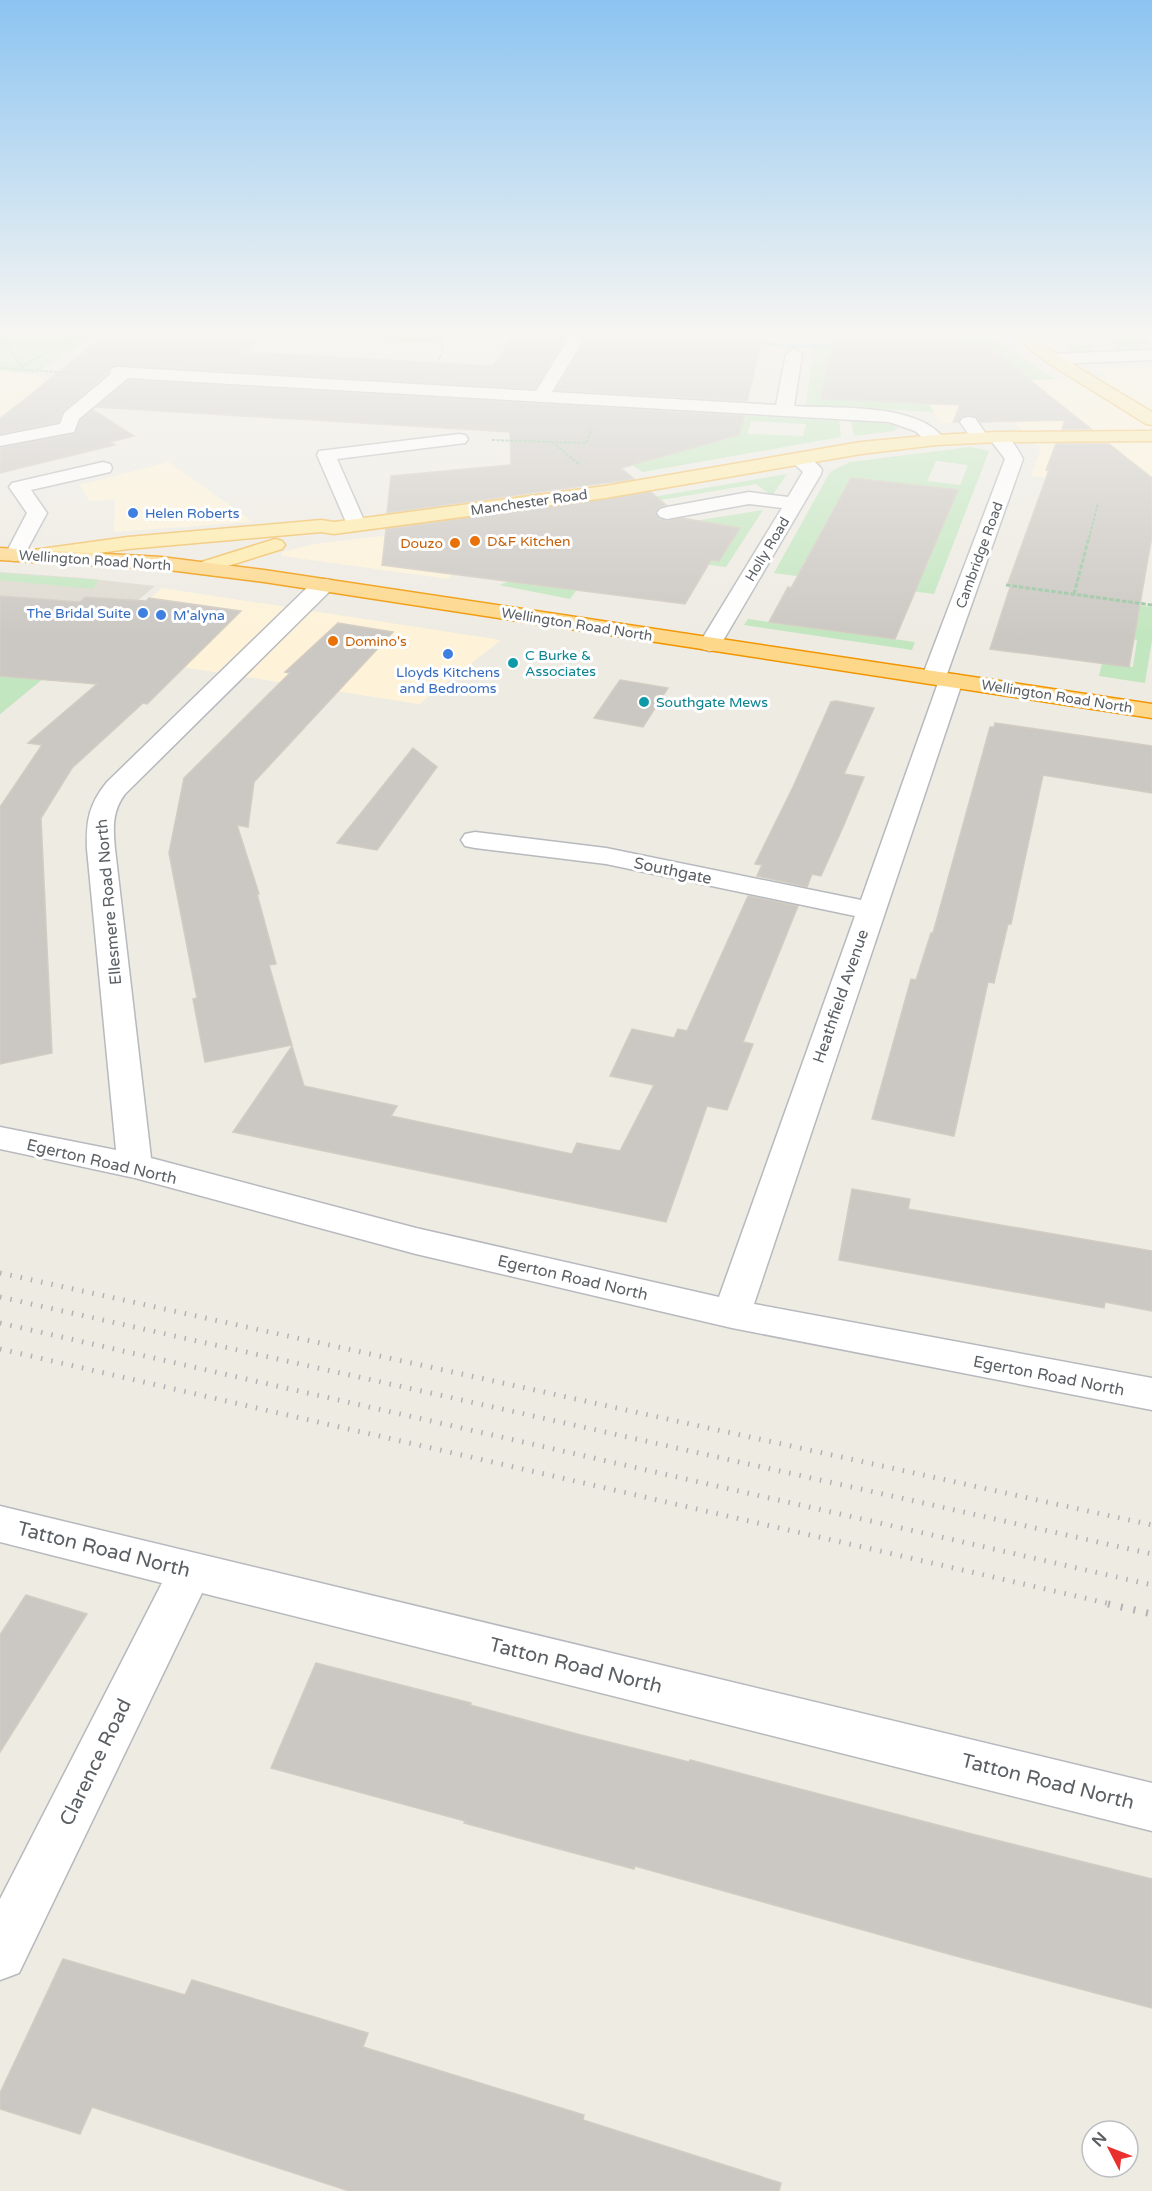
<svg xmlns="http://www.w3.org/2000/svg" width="1152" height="2191" viewBox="0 0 1152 2191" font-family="'Varela Round',sans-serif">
	<rect width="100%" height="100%" fill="#eeebe3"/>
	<path fill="#fef3d9" d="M1152 366V490L1031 476 1041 449 1013 421 941 423 916 386 1109 376 1096 367Z
		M0 371 39 375V377L75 400 0 414Z
		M169 462 253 522 114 532 115 500 90 501 79 485Z
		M533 518 441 560 451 576 448 579 282 556V552L314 544Z
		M162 588 501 640 419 704 86 652Z"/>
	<path fill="#dedad1" d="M0 572 83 578 155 586 0 714Z"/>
	<path fill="#c2e6bf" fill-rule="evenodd" d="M0 331H102L36 373 0 370Z
		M223 331H435V343H434Z
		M1107 331H1138L1150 345 1138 346 1143 353 1076 355 1064 346 1089 345 1096 352H1121L1111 341 1088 339H1114Z
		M992 339 1055 379 916 386 934 412 806 405 814 346 890 347 940 340Z
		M636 409 652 410 646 419H663L665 411 839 421 841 437 643 472 592 441 634 415ZM751 421 805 424H806L803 436 747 434Z
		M851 421 891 424 898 428 893 431 854 436Z
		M970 447 989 451 934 594 774 573 830 472 850 462ZM936 461 968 465 960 485 927 481ZM851 478 883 482 840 499ZM935 543 926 568 891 563Z
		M787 474 772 496 756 484 637 504 663 526 763 510 726 567 604 552 570 599 499 585 517 579 606 505ZM700 523 740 528 719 561Z
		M0 573 99 580 92 589 0 580Z
		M1074 596 1152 607V640L1145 683 1099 676 1102 663 1133 667 1137 640 1131 639Z
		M748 619 915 642 912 650 744 625Z
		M77 651 0 714V676L27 679 44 659Z"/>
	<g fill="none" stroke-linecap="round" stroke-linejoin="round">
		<path fill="#a2ddff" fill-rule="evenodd" d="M992 336 994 339 934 343 931 341Z
			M743 337 785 344H849L852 346 849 348H785L741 340Z"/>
	</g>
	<path fill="#cbc7c2" stroke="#d3ccc2" stroke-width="1.5" d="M516 331H570L535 389 118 365 110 367 108 373 63 411 58 422 0 434V419L100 339 136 341 145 334 257 340 244 352 493 366Z
		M591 331H764L747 401 556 390Z
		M834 331H933L966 347 986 345 1091 429H1062L1065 420 980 422 975 416 969 415 961 417 958 422H953L960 405 821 399Z
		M129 380 744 416 739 435 621 468 634 479 387 513 391 476 511 465 510 432 97 407Z
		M93 410 134 436 110 442 115 445 0 473V448L74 434 81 420Z
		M1056 444H1109L1152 478V536L1129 667 990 649 1011 584 1008 583 1049 470H1046Z
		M851 478 958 490 895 639 769 622 788 587 791 588Z
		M651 492 666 505 659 507 655 512 659 519 667 521 682 518 740 528 719 561 711 560 685 604 382 565 386 529Z
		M0 596 80 602 85 597 146 601 149 598 241 611 147 704 143 703 72 768 41 818 52 1053 0 1064V807L42 745 28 743 97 684 0 676Z
		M338 623 393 632 254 782 248 827 237 825 259 894H257L276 964 269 965 292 1045 205 1062 193 999 197 998 169 853 184 778 290 673 285 672Z
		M620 680 668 688 643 727 594 718Z
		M836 701 874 708 844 774 864 777 843 827 821 876 812 874 807 887 757 876 762 865 755 864 793 787 831 702Z
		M995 723 1152 746V793L1043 775 1011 924H1008L994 983 988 982 954 1136 872 1119 911 979 916 980 931 933H933L990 727H994Z
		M413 748 437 767 377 850 337 843Z
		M748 896 798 906 743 1042 753 1044 727 1110 707 1106 666 1222 233 1132 292 1046 304 1086 397 1106 391 1116 572 1154 577 1143 620 1151 654 1085 610 1076 632 1029 674 1038 678 1029 687 1031Z
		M852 1189 910 1199 908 1209 1152 1251V1311L1105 1302 1104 1308 839 1260Z
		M26 1595 87 1614 0 1752V1635Z
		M316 1663 471 1703 470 1705 581 1735 689 1762 690 1760 968 1833 1152 1879V2008L956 1956 635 1866 634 1869 548 1846 464 1823 465 1821 271 1768Z
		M63 1959 185 1995 192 1980 368 2033 363 2047 584 2115 583 2120 781 2183 779 2191H349L92 2107 80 2134 0 2109V2093Z"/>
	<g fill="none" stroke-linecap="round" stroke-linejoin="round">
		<g stroke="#b6b9bd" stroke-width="3">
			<path id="minor" d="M573 331H589L552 392 776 405 786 354 794 349 802 354 794 406C835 409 919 402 945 440L942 444H930L915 431 889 422 128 378 79 419 74 432 0 446V436L60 424 64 413 111 374 110 372 112 368 118 367 536 391Z
				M1152 350V360L1053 364 1045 359 1053 354Z
				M969 417 975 418 988 437 991 433C1007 429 1016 446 1023 459L947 674 959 675 963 680 754 1304 1152 1378V1410L732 1328 416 1254 135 1178 0 1149V1127L116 1150 87 849C86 821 89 804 107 782L315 580 323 579 331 580 334 585 331 590 125 794C112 811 113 828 115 849L151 1158 416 1228 719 1297 855 916 606 864 475 848 465 846 461 840 465 834 475 832 606 848 861 900 938 683 926 682 922 677 1005 459 989 438 986 442H974L960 422 963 418Z
				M459 434 465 435 468 439 465 443 337 459 366 525 363 529H349L317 455 319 451Z
				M798 453C807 456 817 462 822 470L821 474 721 644 718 649 710 651 702 649 699 644 782 508 749 504 667 519 660 517 657 513 660 509 667 507 749 492 788 497 803 472 789 459 791 455Z
				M103 462 110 464 112 468 110 472 31 490 47 513 22 559 15 561 8 559 5 555 27 513 9 487 12 483Z
				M0 1506 1152 1783V1831L202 1593 19 1973 0 1980V1899L162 1583 0 1542Z"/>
		</g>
		<g stroke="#f2bc59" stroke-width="3">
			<path id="major" d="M1007 331H1025L1059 356 1152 412V425L1146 424 1047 362Z
				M1152 431V441L997 442 936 445 861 454 605 498 334 534 321 532 128 549 33 562 26 560 23 556 26 552 33 550 128 537 321 520 334 522 605 486 861 442 936 435 997 432Z
				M275 539 282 541 285 545 282 549 202 574 195 572 191 568 195 564Z"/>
		</g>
		<g stroke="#f19600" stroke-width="3">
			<path id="highway" d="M0 548 161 557 264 570 1152 704V718L264 582 161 569 0 560Z"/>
		</g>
		<path stroke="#99c7a3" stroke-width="2" stroke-dasharray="3 1.5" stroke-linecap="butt" d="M0 333 22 368
			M438 361 443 351 439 335 443 331
			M21 367 83 331
			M0 368 72 373
			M492 440 586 443 592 429
			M552 442 579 464
			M1089 538 1098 503"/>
		<path stroke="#99c7a3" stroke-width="3" stroke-dasharray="4.5 2" stroke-linecap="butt" d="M1006 585 1152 605
			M1074 594 1089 537"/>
		<use href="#minor" fill="#fff" fill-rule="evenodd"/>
		<use href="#major" fill="#ffeba7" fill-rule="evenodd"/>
		<use href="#highway" fill="#fdd88b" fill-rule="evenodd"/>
		<path stroke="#b2b3b4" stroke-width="5" stroke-dasharray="1.5 9" stroke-linecap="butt" d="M0 1273 1152 1525
			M0 1297 1152 1554
			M0 1323 1152 1585
			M0 1349 1115 1605"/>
		<path stroke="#b2b3b4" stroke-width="7" stroke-dasharray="2 11" stroke-linecap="butt" d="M1108 1604 1152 1614"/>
	</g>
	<linearGradient id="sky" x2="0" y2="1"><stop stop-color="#8cc4f1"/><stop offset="0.52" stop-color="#f7f6f2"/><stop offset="1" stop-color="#f7f6f2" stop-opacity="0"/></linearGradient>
	<rect width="1152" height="638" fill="url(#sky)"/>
	<g fill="#3f7fe0" stroke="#fff" stroke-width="2">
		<circle cx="133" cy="513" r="6"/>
		<circle cx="143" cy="613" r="6"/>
		<circle cx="161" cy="615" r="6"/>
		<circle cx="448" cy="654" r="6"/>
	</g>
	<g fill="#e8710a" stroke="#fff" stroke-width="2">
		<circle cx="475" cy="541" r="6"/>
		<circle cx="455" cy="543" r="6"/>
		<circle cx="333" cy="641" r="6"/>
	</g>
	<g fill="#0f9aa8" stroke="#fff" stroke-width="2">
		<circle cx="513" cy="663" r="6"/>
		<circle cx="644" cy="702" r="6"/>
	</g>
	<g text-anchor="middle" stroke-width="6" stroke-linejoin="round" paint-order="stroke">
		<g font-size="14" fill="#5b6064" stroke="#fff">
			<text transform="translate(529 502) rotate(-8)" y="5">Manchester Road</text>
			<text transform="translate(767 549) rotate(-59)" y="5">Holly Road</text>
			<text transform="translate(979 555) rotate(-70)" y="5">Cambridge Road</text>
			<text transform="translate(95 560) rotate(4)" y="5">Wellington Road North</text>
			<text transform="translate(577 624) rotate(9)" y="5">Wellington Road North</text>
			<text transform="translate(1057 696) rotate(9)" y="5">Wellington Road North</text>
		</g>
		<g font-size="14" fill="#366cbe" stroke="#fff" text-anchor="start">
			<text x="145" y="518">Helen Roberts</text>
			<text x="131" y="618" text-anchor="end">The Bridal Suite</text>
			<text x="173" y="620">M'alyna</text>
			<text x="448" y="677" text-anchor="middle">Lloyds Kitchens<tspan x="448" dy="16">and Bedrooms</tspan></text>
		</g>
		<g font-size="14" fill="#c56008" stroke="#fff" text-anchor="start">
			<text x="487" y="546">D&amp;F Kitchen</text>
			<text x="443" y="548" text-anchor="end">Douzo</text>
			<text x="345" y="646">Domino's</text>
		</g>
		<g font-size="14" fill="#0d838f" stroke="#fff" text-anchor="start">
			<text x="525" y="660">C Burke &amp;<tspan x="525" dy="16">Associates</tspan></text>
			<text x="656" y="707">Southgate Mews</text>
		</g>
		<g font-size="16" fill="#5b6064" stroke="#fff">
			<text transform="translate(673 870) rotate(12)" y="6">Southgate</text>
			<text transform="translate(108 902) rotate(-95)" y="6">Ellesmere Road North</text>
			<text transform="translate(840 996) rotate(-71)" y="6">Heathfield Avenue</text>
			<text transform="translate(102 1161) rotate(13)" y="6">Egerton Road North</text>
			<text transform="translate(573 1277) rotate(13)" y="6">Egerton Road North</text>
			<text transform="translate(1049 1375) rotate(11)" y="6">Egerton Road North</text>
		</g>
		<g font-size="20" fill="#5b6064" stroke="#fff">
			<text transform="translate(104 1549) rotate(14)" y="7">Tatton Road North</text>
			<text transform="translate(576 1665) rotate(14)" y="7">Tatton Road North</text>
			<text transform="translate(95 1762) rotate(-64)" y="7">Clarence Road</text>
			<text transform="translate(1048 1781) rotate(14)" y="7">Tatton Road North</text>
		</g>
	</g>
	<g transform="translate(1110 2149) rotate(312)"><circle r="28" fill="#ffffff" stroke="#bdbfc1" stroke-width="1.5"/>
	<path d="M0-4.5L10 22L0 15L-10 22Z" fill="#e9302e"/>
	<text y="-9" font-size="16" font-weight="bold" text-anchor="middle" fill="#5b6064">N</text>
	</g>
</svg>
